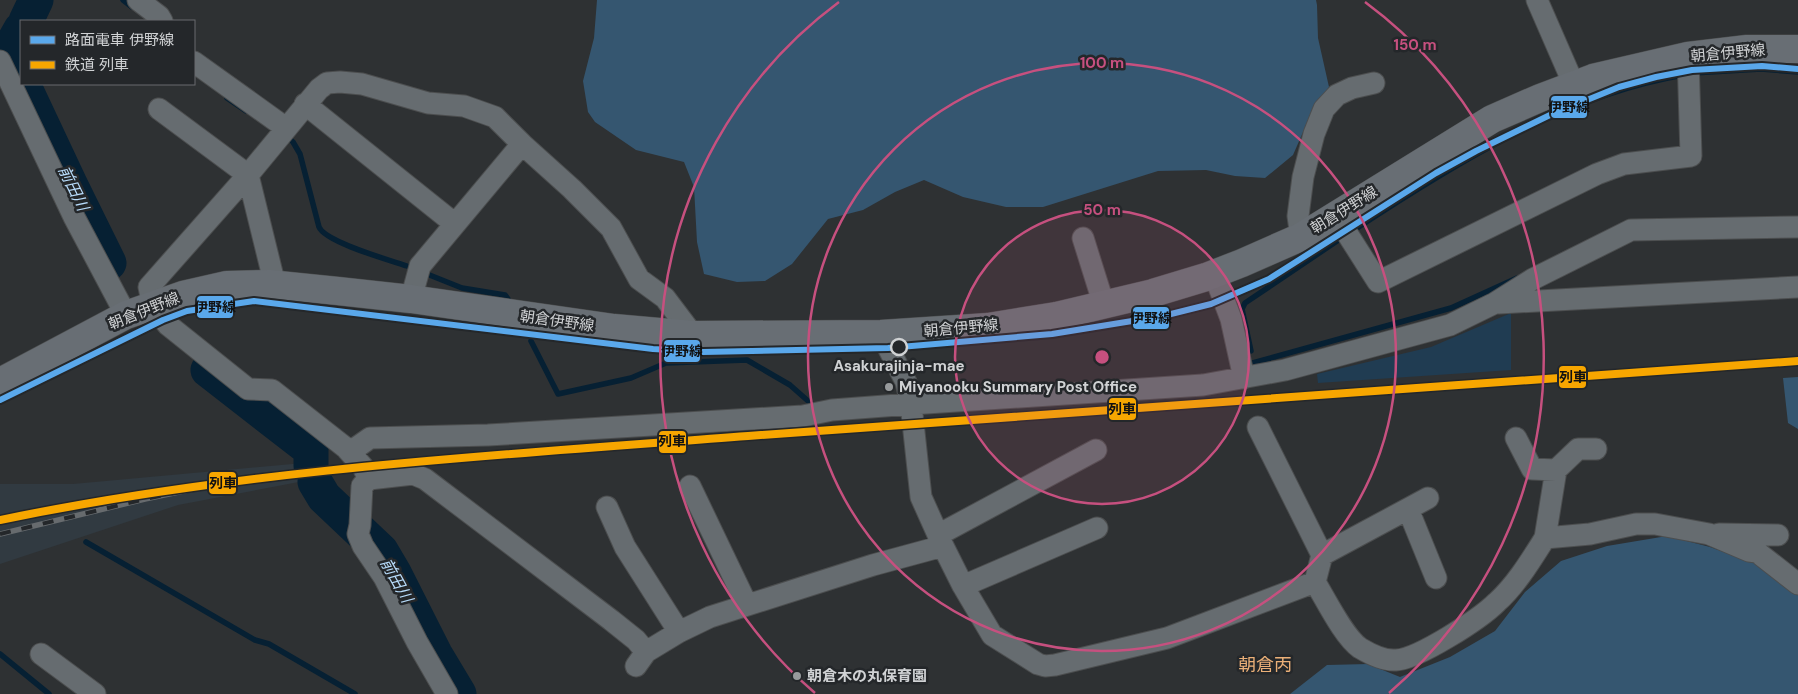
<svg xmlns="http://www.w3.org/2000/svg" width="1798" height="694" viewBox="0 0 1798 694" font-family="'DM Sans','Noto Sans JP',sans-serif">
	<rect width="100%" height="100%" fill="#2e3133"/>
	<path fill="#313a41" d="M303 463 304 481 178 505 0 564V484H73Z"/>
	<path fill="#203c52" d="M1511 313V370L1318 383 1317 374 1431 347Z"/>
	<path fill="#355670" d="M597 0H1316L1317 5 1318 38 1329 87 1307 123 1293 155 1265 178 1235 176 1206 170 1158 171 1043 207H1006L963 197 924 180 895 192 863 210 828 219 792 264 765 281 737 282 704 274 697 242 694 187 684 162 636 150 595 122 588 112 583 81 594 38Z
		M1798 377V429L1788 423 1783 378Z
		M1667 536 1710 547 1782 573 1798 576V694H1290L1327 665 1368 664 1400 677 1450 657 1495 631 1525 592 1561 561 1607 546Z"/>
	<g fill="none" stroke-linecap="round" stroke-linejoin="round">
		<path stroke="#062033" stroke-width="5.5" d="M123 0 132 7
			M1693 73 1761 69 1798 72
			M227 98 246 111
			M285 135 293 142 300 154 319 227C325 242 389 260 407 266
			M1351 232C1451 166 1564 95 1684 75
			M427 274 462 288 505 295 508 299
			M531 341 558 394 631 378 666 363 747 360 790 385 816 408
			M1251 351 1242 309 1245 303 1343 237
			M1249 364 1451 308 1517 278
			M86 542 255 640 269 644 355 694
			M0 654 49 694"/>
		<path stroke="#062033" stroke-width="35" d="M26 21 36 0
			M21 29 9 50 21 80
			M23 84 70 184 109 263
			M208 370 311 450V466
			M315 482 324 497 381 551 394 573 435 654 459 694"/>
		<g stroke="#4c4e4f" stroke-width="23">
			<path id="minor" d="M138 0 159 16 162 21
				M1537 0 1574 85
				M0 61 74 217 126 315
				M194 62 286 128
				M305 104 455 224
				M159 109 248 175 149 287 153 306 168 325 248 389 272 390 346 448 363 467 369 479
				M1336 216 1378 282 1597 174 1624 164 1691 156 1688 56
				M1301 237 1298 216 1303 177 1314 134 1324 109 1337 95 1352 88 1374 83
				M1083 238 1104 305
				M1214 274 1231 319 1244 378
				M275 285 248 175 319 89 327 83 340 82 362 84 428 103 464 106 495 117 522 144
				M411 299 420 266 522 144 572 189 611 228 639 279 665 298 693 335
				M1499 303 1798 287
				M881 334 906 382 911 404 921 497 943 546 963 586 992 635 1038 664 1045 666 1055 665 1167 638 1315 582C1326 600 1344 637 1360 648 1370 654 1384 661 1396 660 1418 659 1480 619 1497 602 1516 585 1531 560 1545 538L1590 534 1636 524H1655L1709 534 1749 551 1757 552 1798 584
				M1258 427 1322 555 1315 582
				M1516 438 1532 469 1556 470
				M350 452 370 438 488 435 803 416 832 410 911 404 1203 385 1285 370 1450 325 1495 303 1533 279 1631 230 1798 227
				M690 486 747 605
				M607 507 625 547 679 632
				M1408 509 1436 578
				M1719 534 1778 535
				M938 535 1096 450
				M1545 538 1556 470 1578 449H1596
				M1322 555 1428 498
				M963 586 1097 528
				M41 654 95 694
				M636 666 646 652 679 632 710 617 873 565 943 546
				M447 694 417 642 384 577 363 546 358 534 360 525 362 486 369 479 413 474 425 479 611 620 636 640 646 652"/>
		</g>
		<g stroke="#4c4e4f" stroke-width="29">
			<path id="secondary" d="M0 382 126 315 183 295 227 285 269 284 338 291 411 299 614 328 693 335 881 334 988 327 1056 316 1153 293 1206 277 1242 263 1301 237 1492 119 1540 98 1593 78 1688 56 1747 49H1798"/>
		</g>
		<use href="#minor" stroke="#666c70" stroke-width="21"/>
		<use href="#secondary" stroke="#686e74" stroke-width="28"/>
		<g stroke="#676b6e" stroke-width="5.5">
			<path id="rail" d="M0 534 145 499 222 483"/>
		</g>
		<use href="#rail" stroke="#24272a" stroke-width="4" stroke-dasharray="11" stroke-linecap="butt"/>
		<g stroke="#24272a" stroke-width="11">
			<path id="rail-1" d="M0 520C246 469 498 455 748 436 1098 410 1448 386 1798 361"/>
		</g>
		<use href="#rail-1" stroke="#f7a600" stroke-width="8"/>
		<g stroke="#24272a" stroke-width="10">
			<path id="tram-1" d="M0 400 163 320 187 311 254 301 653 349 703 352 888 348 1052 334 1163 316 1211 304 1269 279 1436 173 1476 151 1550 115 1619 87 1656 77 1692 70 1762 66 1798 69"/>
		</g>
		<use href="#tram-1" stroke="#5aa8eb" stroke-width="6"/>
	</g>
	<circle cx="1102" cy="357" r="147" fill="#c6507f" fill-opacity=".12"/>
	<g fill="none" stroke="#c6507f" stroke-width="2.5">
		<circle cx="1102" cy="357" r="147"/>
		<circle cx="1102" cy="357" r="294"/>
		<path d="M815 693A442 442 0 0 1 839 2M1365 2A442 442 0 0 1 1389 693"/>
	</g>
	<circle fill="#24272a" stroke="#d0d2d4" stroke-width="2.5" cx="899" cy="347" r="8"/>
	<g fill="#979a9c" stroke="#24272a" stroke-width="2">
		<circle cx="889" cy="387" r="5"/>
		<circle cx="797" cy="676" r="5"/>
	</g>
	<g text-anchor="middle" stroke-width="5" stroke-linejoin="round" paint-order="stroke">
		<g font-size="15" fill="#d0d2d4" stroke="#24272a">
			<text transform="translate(1728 53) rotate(-5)" y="5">朝倉伊野線</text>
			<text transform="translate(1344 210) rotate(-32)" y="5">朝倉伊野線</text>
			<text transform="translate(144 311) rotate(-22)" y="5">朝倉伊野線</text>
			<text transform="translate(557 321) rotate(8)" y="5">朝倉伊野線</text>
			<text transform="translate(961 328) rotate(-5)" y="5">朝倉伊野線</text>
		</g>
		<g font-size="15" font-weight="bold" fill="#d0d2d4" stroke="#24272a">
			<text x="899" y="371">Asakurajinja-mae</text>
		</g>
		<g font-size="15" font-weight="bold" fill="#d0d2d4" stroke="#24272a" text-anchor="start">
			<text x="899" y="392">Miyanooku Summary Post Office</text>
			<text x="807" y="681">朝倉木の丸保育園</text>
		</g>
		<g font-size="16" font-style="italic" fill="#b7dbfa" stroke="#24272a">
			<text transform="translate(74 188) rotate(64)" y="6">前田川</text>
			<text transform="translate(397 580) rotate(61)" y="6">前田川</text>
		</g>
		<g font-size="18" fill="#ebb078" stroke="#24272a">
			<text x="1265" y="671">朝倉丙</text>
		</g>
	</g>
	<circle cx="1102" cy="357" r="8" fill="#c6507f" stroke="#24272a" stroke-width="2.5"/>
	<g font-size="15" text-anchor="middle" font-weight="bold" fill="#c6507f" stroke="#24272a" stroke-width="5" stroke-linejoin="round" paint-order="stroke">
		<text x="1415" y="50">150 m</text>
		<text x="1102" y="68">100 m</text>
		<text x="1102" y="215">50 m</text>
	</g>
	<g stroke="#24272a" stroke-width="2">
		<rect x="1550" y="95" width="38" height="24" rx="5" fill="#5aa8eb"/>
		<rect x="196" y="295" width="38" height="24" rx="5" fill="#5aa8eb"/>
		<rect x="1132" y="306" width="38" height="24" rx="5" fill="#5aa8eb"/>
		<rect x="663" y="339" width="38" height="24" rx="5" fill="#5aa8eb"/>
		<rect x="1558" y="365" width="29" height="24" rx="5" fill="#f7a600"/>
		<rect x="1108" y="397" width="29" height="24" rx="5" fill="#f7a600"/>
		<rect x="658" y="430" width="29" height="24" rx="5" fill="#f7a600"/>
		<rect x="208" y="471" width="29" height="24" rx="5" fill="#f7a600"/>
	</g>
	<g font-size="14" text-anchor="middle" font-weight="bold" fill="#111">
		<text x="1569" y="112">伊野線</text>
		<text x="215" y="312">伊野線</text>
		<text x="1151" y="323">伊野線</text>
		<text x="682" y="356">伊野線</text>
		<text x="1573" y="382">列車</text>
		<text x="1122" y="414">列車</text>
		<text x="672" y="446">列車</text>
		<text x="223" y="488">列車</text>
	</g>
	<rect x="20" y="20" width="175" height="65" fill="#24272a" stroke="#696b6e"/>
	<rect x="30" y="36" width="25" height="8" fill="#5aa8eb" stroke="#696b6e"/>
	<text x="65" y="45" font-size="15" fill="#d0d2d4">路面電車 伊野線</text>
	<rect x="30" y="61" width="25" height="8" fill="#f7a600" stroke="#696b6e"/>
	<text x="65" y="70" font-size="15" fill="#d0d2d4">鉄道 列車</text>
</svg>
